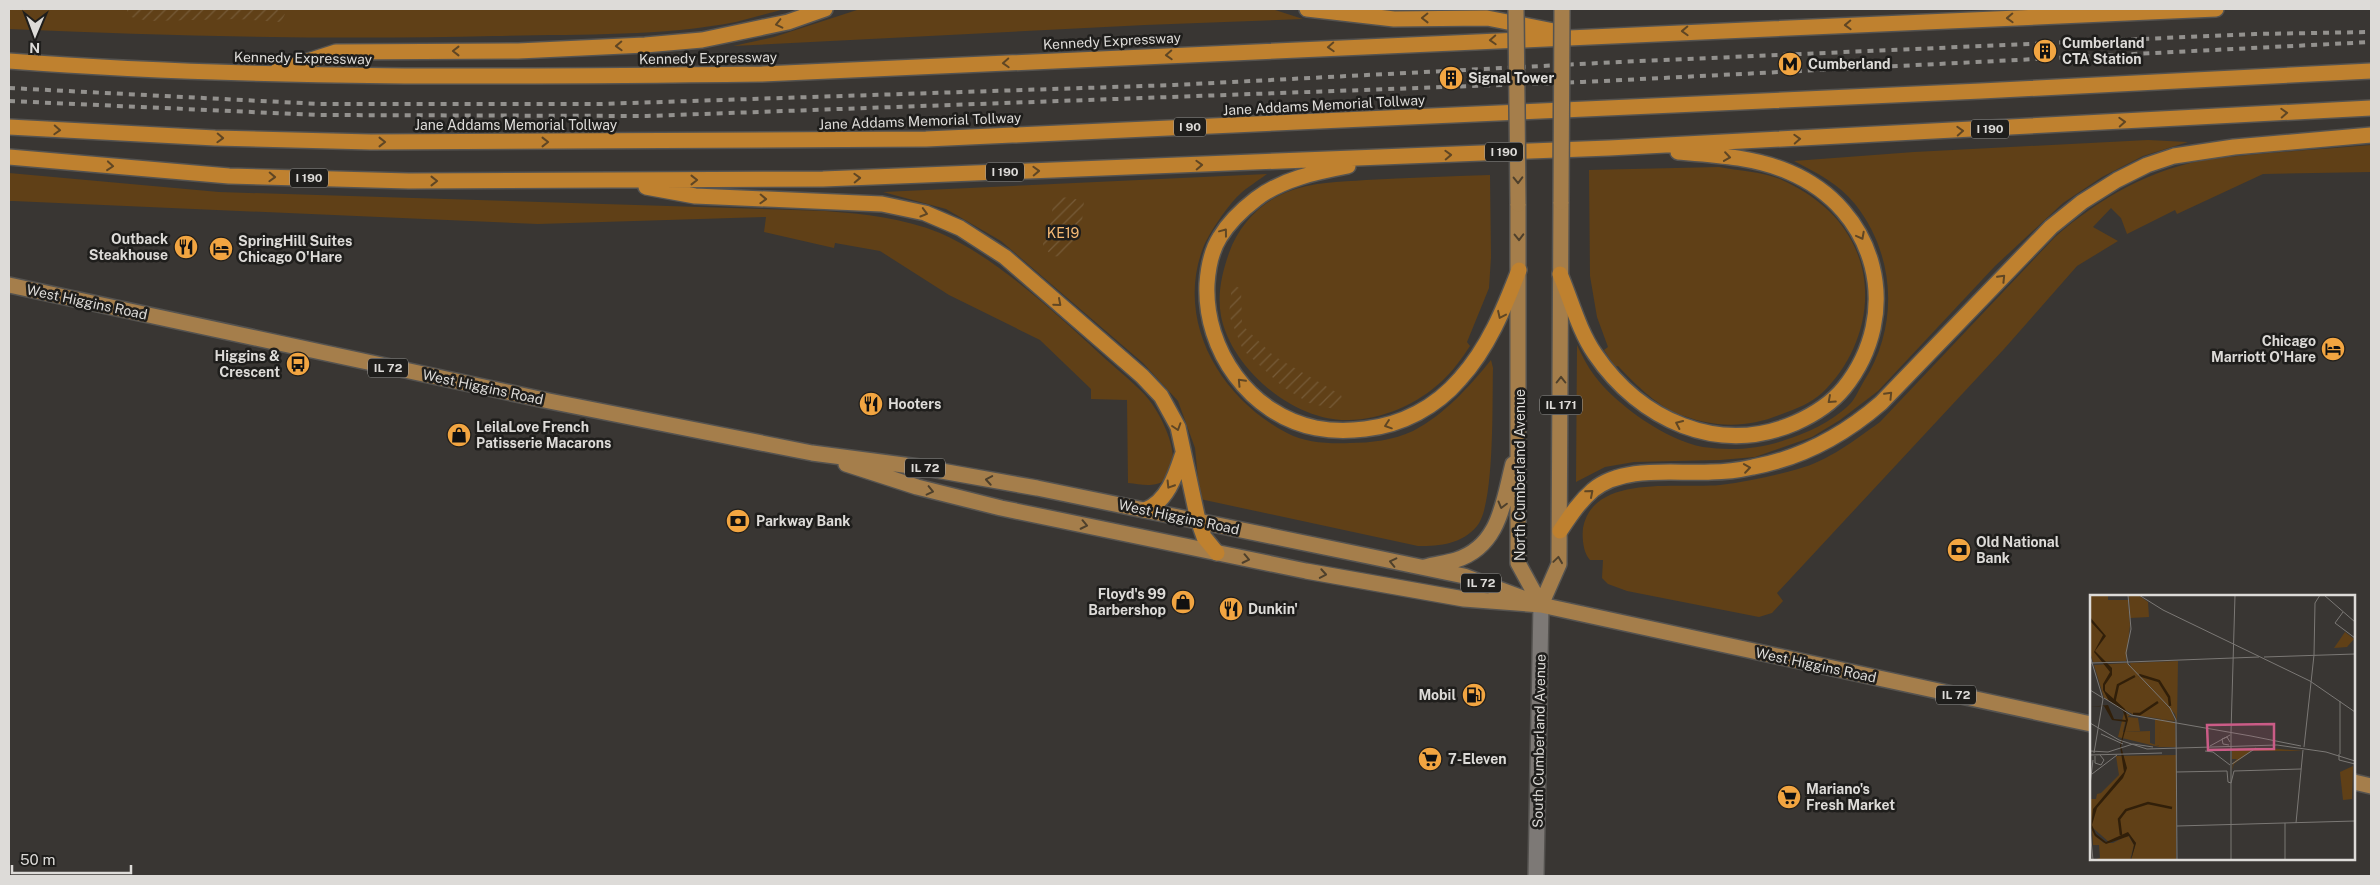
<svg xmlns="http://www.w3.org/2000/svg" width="2380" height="885" viewBox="0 0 2380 885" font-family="'Public Sans',sans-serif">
	<defs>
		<pattern id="garden-furrows" width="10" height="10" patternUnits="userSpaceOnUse" patternTransform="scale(1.25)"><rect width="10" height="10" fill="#604017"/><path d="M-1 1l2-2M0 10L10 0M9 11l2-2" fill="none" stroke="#765b38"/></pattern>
	</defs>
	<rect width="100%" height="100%" fill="#393633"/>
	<path fill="#604017" d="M9 9H785C769 13 752 18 736 22 658 37 573 34 494 36 332 40 170 36 9 29Z
		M860 9H1272L1303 19 1145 25 733 46 774 37Z
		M2148 140 2188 142 2143 156 2102 177 2063 203 1995 266 1878 391 1840 420 1812 437 1755 457 1720 460 1634 462 1605 467 1576 482 1577 345C1582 355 1587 366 1594 375 1615 404 1667 441 1703 447 1731 451 1759 449 1785 440 1807 433 1831 422 1848 406 1855 400 1859 389 1864 381 1899 326 1896 256 1855 204 1839 184 1817 173 1794 161L1914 152Z
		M2371 145V172L2263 174 2177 214 2175 210 2127 234 2121 218 2111 208 2093 227 2118 241 2077 266 2004 349 1777 593 1783 601 1772 613 1759 617 1627 591 1608 584 1602 578 1603 560H1590C1583 552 1582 538 1583 528 1593 473 1679 489 1720 485 1746 482 1773 476 1798 469 1828 461 1855 440 1880 422L2055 237C2098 199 2153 167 2212 159 2265 152 2318 150 2371 145Z
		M1719 167C1738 171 1766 172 1782 180 1813 194 1841 216 1855 248 1878 297 1860 357 1822 393 1811 403 1796 409 1782 414 1746 429 1713 428 1676 413 1655 404 1633 382 1618 366L1615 367 1604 350 1608 347 1597 317 1590 276 1589 170Z
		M9 173 219 192 825 211C865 214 903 218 940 233 994 256 1057 314 1100 354 1115 368 1132 381 1145 395 1159 410 1178 448 1172 468 1165 490 1146 485 1128 483L1127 400 1091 399V389L1040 340 949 295 880 251 835 243 834 248 764 232 766 217 538 224 13 201H9Z
		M1267 174C1258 181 1247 187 1239 195 1228 205 1209 233 1203 248 1175 322 1221 399 1287 433 1305 443 1331 444 1350 443 1370 443 1394 440 1413 431 1444 415 1469 387 1491 360L1493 368C1492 400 1495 505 1477 526 1462 544 1441 546 1418 546L1200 499 1195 448 1178 401 1143 363 1001 241 946 209 883 192Z
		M1490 175 1491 257 1489 288 1467 342 1470 346C1462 358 1453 371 1442 381 1418 404 1379 421 1346 420 1292 420 1231 368 1221 316 1217 294 1222 273 1229 253 1239 225 1260 203 1287 192 1311 182 1340 182 1366 180 1407 178 1449 176 1490 175Z"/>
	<path fill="url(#garden-furrows)" d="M127 9H275L285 14 281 22 237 19 148 21 127 16Z
		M1058 197 1072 198 1084 202C1080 230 1086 236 1064 257L1052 256 1043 246C1043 232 1048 230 1051 219 1053 208 1051 207 1058 197Z
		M1232 284 1241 289 1242 325 1274 356 1341 395 1343 401 1338 410 1309 403 1283 387 1243 350 1229 315Z"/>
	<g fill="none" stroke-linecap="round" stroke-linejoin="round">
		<g stroke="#555350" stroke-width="18">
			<path id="minor" d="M1536 876 1541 605"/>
		</g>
		<g stroke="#555350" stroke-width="18">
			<path id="major" d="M1518 204V563L1541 605
				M9 285 549 401 812 453 919 467 1037 488 1368 556 1464 576 1541 605
				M846 464 917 487 1001 508 1306 571 1464 599 1541 605 2091 724
				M1425 567C1436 564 1446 563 1456 560 1500 546 1503 502 1513 464
				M1541 605 1559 564 1561 202
				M2354 782 2371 786"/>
		</g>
		<g stroke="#555350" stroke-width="18">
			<path id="highway" d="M1307 9 1394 19 1487 18 1554 31
				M9 61C260 80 511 77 762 74L2216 9
				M277 71 336 52 518 51 645 45 702 40 788 22 825 9
				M9 127 215 138 371 142 926 139 1981 91 2371 71
				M9 157 229 176 409 181 823 179 1609 148 2371 108
				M1348 166C1317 172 1282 179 1256 199 1243 209 1229 222 1220 237 1211 251 1208 268 1207 284 1204 350 1250 415 1316 428 1332 431 1349 431 1365 429 1402 425 1436 407 1460 379 1488 348 1504 309 1519 270
				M646 187 695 196 882 204 925 213 960 228 1005 257 1142 376 1161 396 1178 427 1198 520 1204 537 1217 553
				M1560 274C1571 300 1579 331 1595 354 1640 420 1718 456 1795 423 1813 415 1831 404 1844 388 1904 313 1877 209 1789 172 1754 157 1715 155 1678 152
				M1145 510C1168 501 1176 474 1183 453
				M1560 531C1570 516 1579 502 1593 490 1624 465 1674 474 1711 472 1725 472 1740 470 1753 467 1802 458 1844 435 1881 403L2051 227 2082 202 2117 180 2147 165 2174 156 2234 147 2371 135"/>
		</g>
		<use href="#minor" stroke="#7d7976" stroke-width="15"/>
		<use href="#major" stroke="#a57e4b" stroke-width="15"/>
		<use href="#highway" stroke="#bf812f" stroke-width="15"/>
		<path stroke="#93918e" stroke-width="4" stroke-dasharray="6 6" stroke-linecap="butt" d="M9 88 320 104H600L1174 85 1619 62 2255 34 2371 32
			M9 101 318 115 647 116 1583 82 2371 42"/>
		<g stroke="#555350" stroke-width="18" stroke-linecap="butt">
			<path id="major-bridge" d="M1516 9 1518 204
				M1561 202 1562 9"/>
		</g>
		<use href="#major-bridge" stroke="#a57e4b" stroke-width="15"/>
	</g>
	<defs><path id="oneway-chevron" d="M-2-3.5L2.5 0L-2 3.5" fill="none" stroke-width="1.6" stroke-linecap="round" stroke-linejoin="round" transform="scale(1.25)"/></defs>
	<g stroke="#5f4624">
		<use href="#oneway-chevron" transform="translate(1425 18) rotate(179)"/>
		<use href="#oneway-chevron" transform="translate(2010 18) rotate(178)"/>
		<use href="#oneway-chevron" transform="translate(779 24) rotate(167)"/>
		<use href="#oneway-chevron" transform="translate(1848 25) rotate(178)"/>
		<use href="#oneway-chevron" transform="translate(1685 31) rotate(178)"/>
		<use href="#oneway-chevron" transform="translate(1493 40) rotate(177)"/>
		<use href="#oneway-chevron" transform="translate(619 46) rotate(178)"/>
		<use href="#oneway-chevron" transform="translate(1331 47) rotate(177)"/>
		<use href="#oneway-chevron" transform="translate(456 51) rotate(180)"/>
		<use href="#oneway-chevron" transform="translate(1169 55) rotate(177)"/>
		<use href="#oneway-chevron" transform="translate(1006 63) rotate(177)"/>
		<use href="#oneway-chevron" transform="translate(2284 113) rotate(-3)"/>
		<use href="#oneway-chevron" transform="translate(2122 122) rotate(-3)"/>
		<use href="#oneway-chevron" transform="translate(57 130) rotate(3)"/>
		<use href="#oneway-chevron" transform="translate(1960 131) rotate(-3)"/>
		<use href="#oneway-chevron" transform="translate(220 138) rotate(2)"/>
		<use href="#oneway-chevron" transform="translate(1797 139) rotate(-3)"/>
		<use href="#oneway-chevron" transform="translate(382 142)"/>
		<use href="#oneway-chevron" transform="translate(545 142)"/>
		<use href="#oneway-chevron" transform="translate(1448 155) rotate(-2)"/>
		<use href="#oneway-chevron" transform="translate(1727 157) rotate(8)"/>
		<use href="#oneway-chevron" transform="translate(1199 165) rotate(-2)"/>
		<use href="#oneway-chevron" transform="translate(110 166) rotate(5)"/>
		<use href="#oneway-chevron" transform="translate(1036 171) rotate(-2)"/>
		<use href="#oneway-chevron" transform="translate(272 177) rotate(2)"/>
		<use href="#oneway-chevron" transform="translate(857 178) rotate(-2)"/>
		<use href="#oneway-chevron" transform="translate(694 180)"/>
		<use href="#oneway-chevron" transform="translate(434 181)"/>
		<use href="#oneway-chevron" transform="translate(763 199) rotate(2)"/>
		<use href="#oneway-chevron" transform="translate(924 213) rotate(16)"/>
		<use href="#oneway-chevron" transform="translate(1224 232) rotate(-53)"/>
		<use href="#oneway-chevron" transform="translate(1861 236) rotate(62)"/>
		<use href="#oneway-chevron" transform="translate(2002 278) rotate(-46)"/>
		<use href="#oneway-chevron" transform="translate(1058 303) rotate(41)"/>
		<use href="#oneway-chevron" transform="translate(1501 315) rotate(115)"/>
		<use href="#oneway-chevron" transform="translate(1241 382) rotate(-133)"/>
		<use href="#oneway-chevron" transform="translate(1889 395) rotate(-46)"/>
		<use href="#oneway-chevron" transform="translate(1831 400) rotate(138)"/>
		<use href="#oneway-chevron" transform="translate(1679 424) rotate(-155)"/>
		<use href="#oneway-chevron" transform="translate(1388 425) rotate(161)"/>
		<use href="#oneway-chevron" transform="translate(1177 427) rotate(72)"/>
		<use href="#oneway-chevron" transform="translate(1747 468) rotate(-8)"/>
		<use href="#oneway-chevron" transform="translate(1170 485) rotate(122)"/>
		<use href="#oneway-chevron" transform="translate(1590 493) rotate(-41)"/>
	</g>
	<g stroke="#4e402c">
		<use href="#oneway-chevron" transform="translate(1518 180) rotate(89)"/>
		<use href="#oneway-chevron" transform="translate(1519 237) rotate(89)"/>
		<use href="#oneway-chevron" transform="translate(1561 380) rotate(-90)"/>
		<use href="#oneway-chevron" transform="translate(989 480) rotate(-170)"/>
		<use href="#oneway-chevron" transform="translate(930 491) rotate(13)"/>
		<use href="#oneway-chevron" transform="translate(1502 505) rotate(105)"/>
		<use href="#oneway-chevron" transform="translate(1084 525) rotate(12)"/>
		<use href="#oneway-chevron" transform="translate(1246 559) rotate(12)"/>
		<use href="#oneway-chevron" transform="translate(1558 560) rotate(-82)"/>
		<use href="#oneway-chevron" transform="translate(1393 562) rotate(-167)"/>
		<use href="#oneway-chevron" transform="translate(1323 574) rotate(10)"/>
	</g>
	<defs>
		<g id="building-disc" transform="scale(1.25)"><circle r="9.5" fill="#f2a541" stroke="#1f1e1c"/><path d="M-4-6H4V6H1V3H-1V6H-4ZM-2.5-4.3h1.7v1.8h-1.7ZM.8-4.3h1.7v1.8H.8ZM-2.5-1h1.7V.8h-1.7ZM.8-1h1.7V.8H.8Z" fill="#111"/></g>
		<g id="metro-disc" transform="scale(1.25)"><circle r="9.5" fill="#f2a541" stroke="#1f1e1c"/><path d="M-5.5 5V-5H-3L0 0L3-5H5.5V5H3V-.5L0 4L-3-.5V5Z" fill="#111"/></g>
		<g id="restaurant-disc" transform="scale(1.25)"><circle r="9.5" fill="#f2a541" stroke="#1f1e1c"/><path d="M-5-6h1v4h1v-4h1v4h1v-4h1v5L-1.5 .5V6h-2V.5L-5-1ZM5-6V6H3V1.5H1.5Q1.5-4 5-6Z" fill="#111"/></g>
		<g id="hotel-disc" transform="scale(1.25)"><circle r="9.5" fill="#f2a541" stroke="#1f1e1c"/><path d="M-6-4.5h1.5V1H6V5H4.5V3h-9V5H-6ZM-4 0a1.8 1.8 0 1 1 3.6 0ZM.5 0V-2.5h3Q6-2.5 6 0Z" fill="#111"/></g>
		<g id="bus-disc" transform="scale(1.25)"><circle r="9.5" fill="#f2a541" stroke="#1f1e1c"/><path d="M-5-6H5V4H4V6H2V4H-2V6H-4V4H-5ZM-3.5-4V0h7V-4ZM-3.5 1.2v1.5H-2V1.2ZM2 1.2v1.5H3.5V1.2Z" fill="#111"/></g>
		<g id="shop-disc" transform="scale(1.25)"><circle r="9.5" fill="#f2a541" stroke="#1f1e1c"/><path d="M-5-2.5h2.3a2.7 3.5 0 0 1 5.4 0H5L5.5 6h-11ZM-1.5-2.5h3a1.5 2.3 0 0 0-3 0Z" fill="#111"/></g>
		<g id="bank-disc" transform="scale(1.25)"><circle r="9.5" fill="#f2a541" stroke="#1f1e1c"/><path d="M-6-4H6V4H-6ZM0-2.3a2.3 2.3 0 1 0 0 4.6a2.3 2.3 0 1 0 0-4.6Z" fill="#111"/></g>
		<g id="fuel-disc" transform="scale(1.25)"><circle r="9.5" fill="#f2a541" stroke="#1f1e1c"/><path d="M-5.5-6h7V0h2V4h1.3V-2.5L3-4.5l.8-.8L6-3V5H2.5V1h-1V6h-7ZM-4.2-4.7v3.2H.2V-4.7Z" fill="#111"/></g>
		<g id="supermarket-disc" transform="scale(1.25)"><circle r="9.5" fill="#f2a541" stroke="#1f1e1c"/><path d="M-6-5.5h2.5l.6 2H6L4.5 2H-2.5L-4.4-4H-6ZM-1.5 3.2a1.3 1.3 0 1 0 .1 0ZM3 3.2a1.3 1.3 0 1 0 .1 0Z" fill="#111"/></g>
	</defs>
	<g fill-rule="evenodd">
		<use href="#building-disc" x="2045" y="51"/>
		<use href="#metro-disc" x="1790" y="64"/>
		<use href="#building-disc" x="1451" y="78"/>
		<use href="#restaurant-disc" x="186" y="247"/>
		<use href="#hotel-disc" x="221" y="249"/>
		<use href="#hotel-disc" x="2333" y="349"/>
		<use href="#bus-disc" x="298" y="364"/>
		<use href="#restaurant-disc" x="871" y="404"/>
		<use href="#shop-disc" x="459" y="435"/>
		<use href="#bank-disc" x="738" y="521"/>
		<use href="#bank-disc" x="1959" y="550"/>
		<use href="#shop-disc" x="1183" y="602"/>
		<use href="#restaurant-disc" x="1231" y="609"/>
		<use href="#fuel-disc" x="1474" y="695"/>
		<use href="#supermarket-disc" x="1430" y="759"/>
		<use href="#supermarket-disc" x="1789" y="797"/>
	</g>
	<g text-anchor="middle" stroke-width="5" stroke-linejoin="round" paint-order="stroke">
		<g fill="#1f1e1c" stroke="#a4a2a0" stroke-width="1">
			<rect x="1174" y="117.5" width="32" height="19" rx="4"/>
			<rect x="1971" y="119.5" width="38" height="19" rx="4"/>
			<rect x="1485" y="142.5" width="38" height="19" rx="4"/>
			<rect x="986" y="162.5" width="38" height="19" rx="4"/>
			<rect x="290" y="168.5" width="38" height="19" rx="4"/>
			<rect x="368" y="358.5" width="40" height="19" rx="4"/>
			<rect x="1540" y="395.5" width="42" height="19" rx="4"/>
			<rect x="905" y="458.5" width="40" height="19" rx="4"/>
			<rect x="1461" y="573.5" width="40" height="19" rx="4"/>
			<rect x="1936" y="685.5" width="40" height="19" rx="4"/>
		</g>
		<g font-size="12" font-weight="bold" fill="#dddbd8">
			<text x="1190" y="131">I 90</text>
			<text x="1990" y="133">I 190</text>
			<text x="1504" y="156">I 190</text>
			<text x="1005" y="176">I 190</text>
			<text x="309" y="182">I 190</text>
			<text x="388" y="372">IL 72</text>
			<text x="1561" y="409">IL 171</text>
			<text x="925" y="472">IL 72</text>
			<text x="1481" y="587">IL 72</text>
			<text x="1956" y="699">IL 72</text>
		</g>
		<g font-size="14" fill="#dddbd8" stroke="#1f1e1c">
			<text transform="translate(1112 41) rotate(-3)" y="5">Kennedy Expressway</text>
			<text transform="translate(303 58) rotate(1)" y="5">Kennedy Expressway</text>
			<text transform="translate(708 58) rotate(-1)" y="5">Kennedy Expressway</text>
			<text transform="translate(1324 105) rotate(-3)" y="5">Jane Addams Memorial Tollway</text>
			<text transform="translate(920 121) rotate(-2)" y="5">Jane Addams Memorial Tollway</text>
			<text x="516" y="130">Jane Addams Memorial Tollway</text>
			<text transform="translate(87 302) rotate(12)" y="5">West Higgins Road</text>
			<text transform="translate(483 387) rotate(12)" y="5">West Higgins Road</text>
			<text transform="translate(1520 475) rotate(-90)" y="5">North Cumberland Avenue</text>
			<text transform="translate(1179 517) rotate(12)" y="5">West Higgins Road</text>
			<text transform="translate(1816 665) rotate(12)" y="5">West Higgins Road</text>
			<text transform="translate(1539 741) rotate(-89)" y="5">South Cumberland Avenue</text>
		</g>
		<g font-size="14" font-weight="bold" fill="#dddbd8" stroke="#1f1e1c" text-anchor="start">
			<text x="2062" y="48">Cumberland<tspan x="2062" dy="16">CTA Station</tspan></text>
			<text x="1808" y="69">Cumberland</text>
			<text x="1468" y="83">Signal Tower</text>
			<text x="168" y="244" text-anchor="end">Outback<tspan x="168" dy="16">Steakhouse</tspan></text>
			<text x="238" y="246">SpringHill Suites<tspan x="238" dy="16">Chicago O'Hare</tspan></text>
			<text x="2316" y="346" text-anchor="end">Chicago<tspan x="2316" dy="16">Marriott O'Hare</tspan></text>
			<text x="280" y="361" text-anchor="end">Higgins &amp;<tspan x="280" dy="16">Crescent</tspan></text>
			<text x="888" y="409">Hooters</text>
			<text x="476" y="432">LeilaLove French<tspan x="476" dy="16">Patisserie Macarons</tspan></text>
			<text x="756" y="526">Parkway Bank</text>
			<text x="1976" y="547">Old National<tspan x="1976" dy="16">Bank</tspan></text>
			<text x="1166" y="599" text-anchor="end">Floyd's 99<tspan x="1166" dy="16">Barbershop</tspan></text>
			<text x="1248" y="614">Dunkin'</text>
			<text x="1456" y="700" text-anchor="end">Mobil</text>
			<text x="1448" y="764">7-Eleven</text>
			<text x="1806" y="794">Mariano's<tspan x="1806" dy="16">Fresh Market</tspan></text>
		</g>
		<g font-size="14" fill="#f8bb75" stroke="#1f1e1c">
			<text x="1063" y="238">KE19</text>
		</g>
	</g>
	<g transform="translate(2090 595)">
		<rect width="265" height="265" fill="#393633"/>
		<path d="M179 153 213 156H161L144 169 142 175 143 168 147 164H142V154Z" fill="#604017"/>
		<path d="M37 122 48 123 50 136 35 137ZM65 124 71 125V151L65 150Z" fill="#604017"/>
		<path d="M0 0H18V5H38L40 30 36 66 3 67 0 57ZM39 0H48L58 7 59 22 40 23ZM255 37 264 44 257 52 244 53ZM88 66 87 126 85 119 41 73 40 68ZM37 68 81 115 85 126 44 120 14 103 4 70ZM34 118 40 120 36 123 33 137 60 136V148L69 151 71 124 85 127 86 152H69L28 142ZM86 160V265H41L46 248 38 238 19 247 3 233 4 240 14 248H23L38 240 44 250 40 265H3L10 263 9 250H3L0 204H6L7 199 11 198 29 180 26 161ZM263 171 262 204 253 205 250 177Z" fill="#604017"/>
		<path d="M0 22 16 41 5 56 22 73V80L15 90V96L35 114 38 125 31 151 37 173 36 176 33 183 7 213 2 230 6 239 16 247 38 237 46 248 41 265 44 250 39 241 16 249 5 241 1 233 3 214 34 177 30 151 36 127 22 125 14 111 0 112 18 110 24 124 36 125 33 116 19 106 13 95V89L20 77 4 57 13 40 1 27Z" fill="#311f09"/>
		<path fill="none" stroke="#311f09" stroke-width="2.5" d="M49 80 69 86 79 102 80 111M24 108 28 90 45 81M43 119H50L68 107M31 240 29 224 36 215 58 208 82 213"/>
		<path fill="none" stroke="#7b7875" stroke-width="1" d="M38 0 41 34 36 58 38 69 80 113 86 125 87 265M49 0 73 15 220 86 265 117M234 0 265 27M253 17 245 28 265 43M0 61 13 104 4 158M174 62 265 59M38 67 169 62M0 68 38 67M0 95 13 103M14 103 41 120 161 141M250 106V159M0 128 29 145 57 154 187 150 236 157 265 166M141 137 145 0M141 137V265M11 139 33 149M161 141 211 151M139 150 133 149 132 144 137 142 140 147M120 151 140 140M214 152 224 60 225 8 230 0M0 156 18 157 43 149 63 152M115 156 123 157 140 170M249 159V165L265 169M0 160 72 158M5 161V168L11 170 14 165 10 160M142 169 166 153M86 177 137 176 138 187 141 188 144 176 211 174M2 179 27 160M0 190 3 165M206 228 213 155M87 231 265 226M0 235 3 265M195 265V228"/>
		<path fill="#cb5c87" fill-opacity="0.15" stroke="#cb5c87" stroke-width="2.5" d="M184 129V154L118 155 117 130Z"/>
		<rect width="265" height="265" fill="none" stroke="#dddbd8" stroke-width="2.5"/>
	</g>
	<rect width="2380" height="885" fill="none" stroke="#dddbd8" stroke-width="20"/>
	<g transform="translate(35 35) rotate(181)" stroke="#1f1e1c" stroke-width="4" paint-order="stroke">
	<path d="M0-4L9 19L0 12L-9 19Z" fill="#dddbd8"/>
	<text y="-8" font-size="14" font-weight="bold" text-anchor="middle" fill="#dddbd8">N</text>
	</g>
	<path d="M12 865v8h119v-8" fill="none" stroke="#dddbd8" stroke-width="2.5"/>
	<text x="20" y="865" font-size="15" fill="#dddbd8" stroke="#1f1e1c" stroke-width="4" paint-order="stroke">50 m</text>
</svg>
